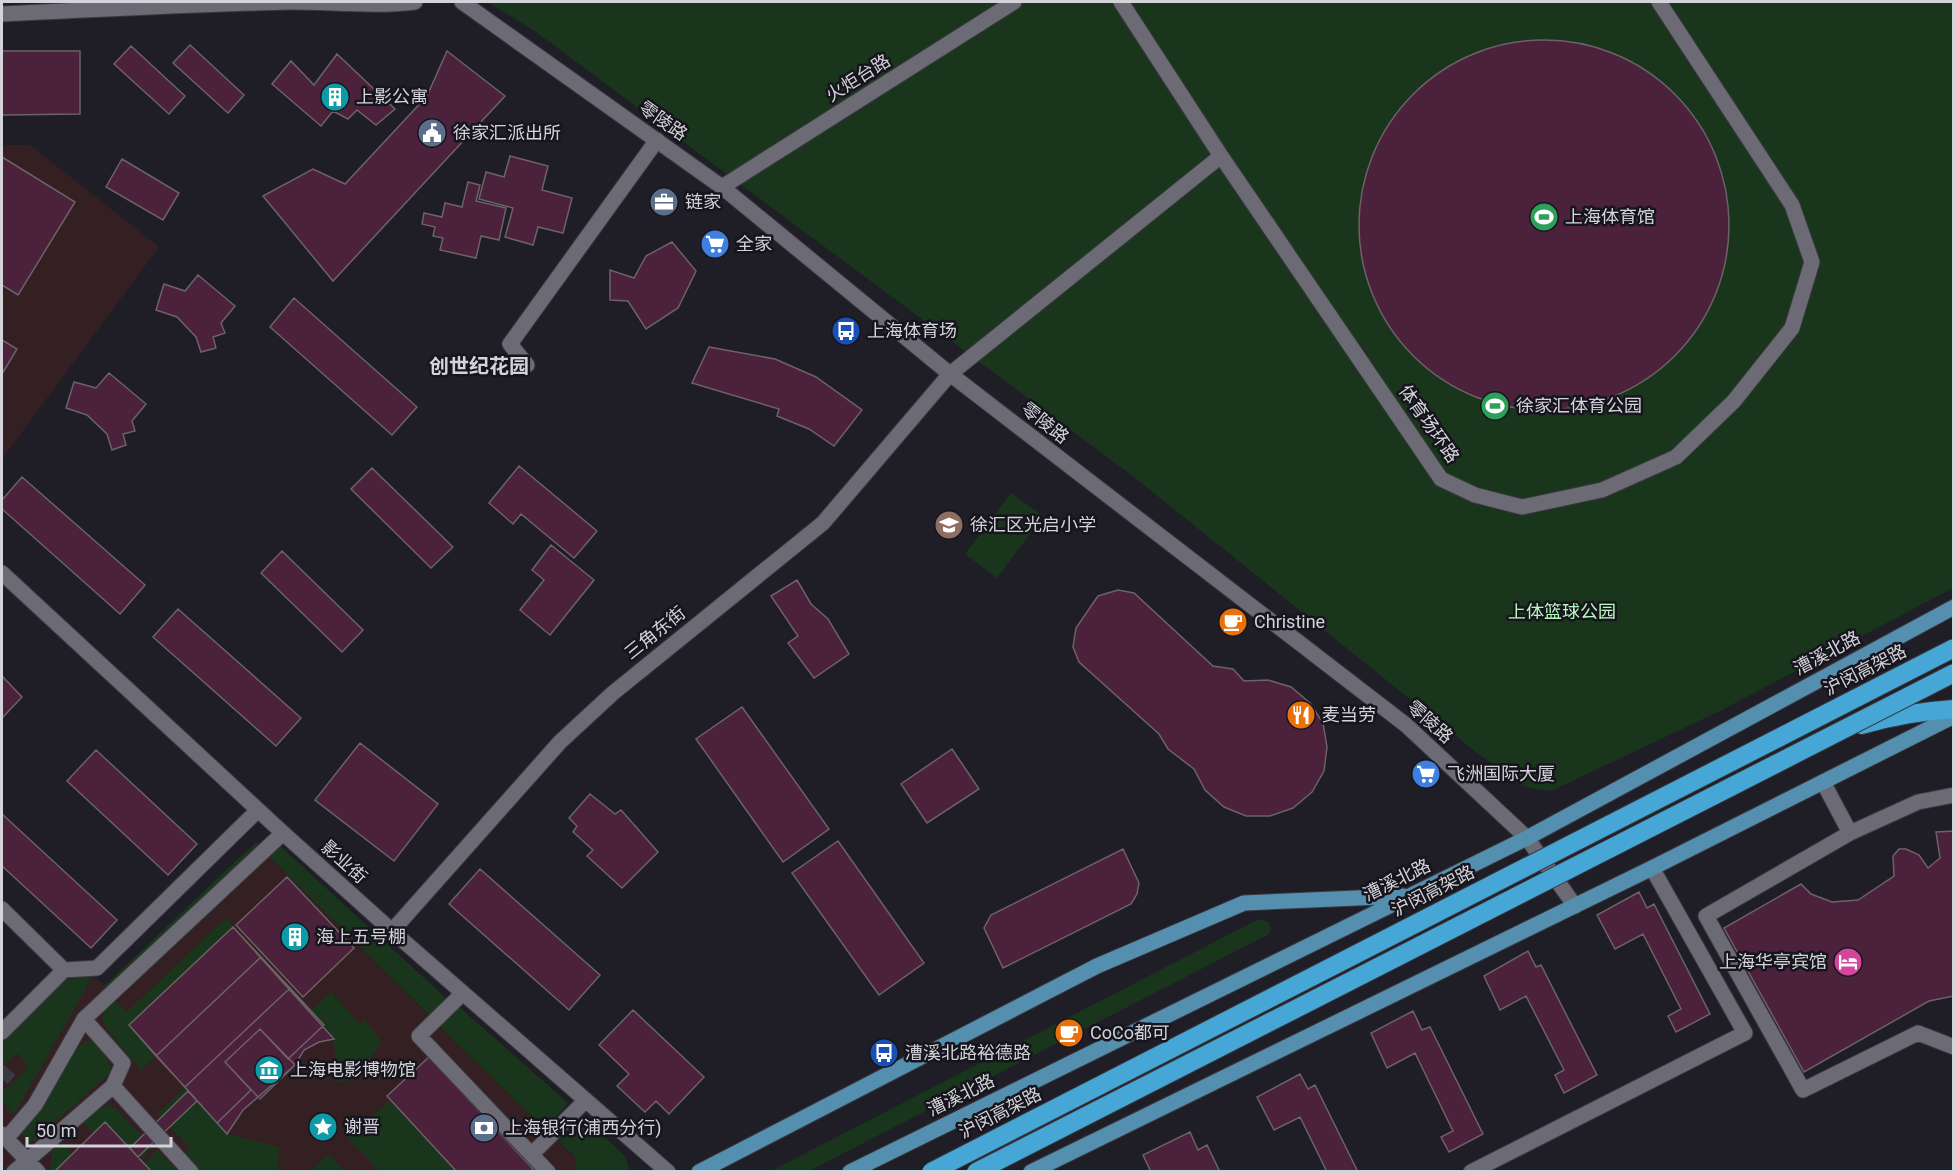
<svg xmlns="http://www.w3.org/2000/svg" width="1955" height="1173" viewBox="0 0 1955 1173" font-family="Roboto,'Noto Sans SC',sans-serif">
	<rect width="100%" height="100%" fill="#1f1e26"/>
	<path fill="#342022" d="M2 145H30L159 247 2 459Z
		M256 842 437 1024 575 1158 576 1172H2V1036L93 975 104 986Z"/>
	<path fill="#19361c" d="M487 2H1953V588L1720 711 1551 791 1525 787 1476 752 1130 474 532 29Z
		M1011 493 1043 516 997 578 965 554Z
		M256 842 259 847 106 991 104 986Z
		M279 845 447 999 430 1016 268 855Z
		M226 918 233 927 129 1025 156 1056 141 1070 109 1032 102 1019 104 1010 114 1000 127 1012Z
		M1259 919 1269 922 1271 928 1269 934 809 1171H771Z
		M93 975 14 1115 2 1101V1093L28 1067 18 1053 2 1066V1036L57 981Z
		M331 992 360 1025 365 1019 381 1042 357 1079 337 1083 334 1039 311 1011Z
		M457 1005 568 1103 545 1129 437 1024Z
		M86 1041 98 1043 113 1071 30 1144 21 1133 41 1110 76 1050Z
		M185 1087 227 1134 279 1147 278 1167 274 1171H199L183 1155 190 1148 158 1114Z
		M390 1101 455 1171H379L347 1137Z
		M109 1105 116 1109 152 1147 141 1159 105 1123 94 1134 83 1122 94 1112Z
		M583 1115 626 1158 629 1171H576L575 1157 558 1141Z
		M62 1141 73 1154 58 1171 50 1172 52 1150Z
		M157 1150 178 1171H152L144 1163Z
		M329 1154 345 1171H310Z"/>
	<path fill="#4b213b" stroke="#6c6267" stroke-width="1.5" d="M1359 225a185 185 0 1 1 370 0a185 185 0 1 1-370 0Z
		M190 45 244 95 228 113 173 63Z
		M131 46 185 96 169 114 114 64Z
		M2 51H80V114L2 115Z
		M447 51 505 96 333 281 263 196 313 169 345 184 427 96Z
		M337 54 395 109 376 125 357 110 348 119 333 111 321 126 272 84 291 61 314 85Z
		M510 156 548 166 542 190 572 198 563 233 538 227 533 245 505 237 513 208 479 199 486 172 504 177Z
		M2 157 75 202 18 295 2 285Z
		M122 159 179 193 163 220 106 187Z
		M468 182 480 185 476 201 506 208 499 240 481 236 476 258 440 250 443 238 433 236 435 227 422 224 424 213 442 217 445 203 462 207Z
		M672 242 696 271 678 308 646 329 628 301 610 300V270L634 278 646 256Z
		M198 275 235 306 221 323 225 333 213 337 216 348 201 352 196 337 177 317 156 310 164 284 185 291Z
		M294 298 417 407 392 435 270 327Z
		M2 340 17 349 2 374Z
		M709 347 775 359 816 377 862 410 834 446 809 429 777 416 779 409 692 383Z
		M109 373 146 404 132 421 135 431 123 434 126 445 112 450 107 434 87 415 66 408 74 382 96 388Z
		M519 466 597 531 574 558 521 514 513 524 489 503Z
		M372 468 453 547 431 568 351 489Z
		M22 477 145 585 120 614 2 509V500Z
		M551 545 594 580 550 635 520 610 544 580 532 570Z
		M282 551 363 630 342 652 261 573Z
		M797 580 811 604 828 619 849 654 814 678 788 643 798 636 771 596Z
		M1118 590 1134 593 1213 666 1233 669 1244 681 1268 680 1291 687 1310 703 1323 723 1327 747 1324 771 1312 792 1293 808 1270 816H1246L1224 807 1205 790 1194 769 1168 749 1159 734 1079 662 1073 647 1076 628 1098 596Z
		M178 609 301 718 276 746 153 637Z
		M2 676 22 697 2 718Z
		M742 707 829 829 783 862 696 739Z
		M360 743 438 804 394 861 315 800Z
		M952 749 979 789 927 823 901 784Z
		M96 750 197 844 168 875 67 781Z
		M590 794 615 814 621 810 658 852 622 888 587 856 593 850 573 832 577 826 569 818Z
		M2 814 117 920 91 948 2 866Z
		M1954 831V996L1929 1001 1804 1072 1724 928 1801 884 1811 894 1832 902 1858 900 1894 876 1893 856 1899 849H1906L1919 855 1928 868 1940 858 1936 832Z
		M838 841 924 963 879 995 792 873Z
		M1123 849 1139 883 1137 894 1131 904 1003 968 984 928 991 915Z
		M480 869 600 975 569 1010 449 904Z
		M287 877 354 948 303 997 236 925Z
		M1639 892 1647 908 1654 904 1710 1014 1676 1032 1668 1016 1681 1009 1643 934 1615 949 1597 915Z
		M233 927 324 1025 288 1059 260 1029 225 1062 251 1090 217 1123 129 1025Z
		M233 927 334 1039 319 1042 304 1050 295 1065 243 1110 227 1134 129 1025Z
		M233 927 261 957 156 1056 129 1025Z
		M1528 951 1536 967 1541 965 1597 1075 1564 1093 1555 1075 1564 1070 1526 996 1500 1010 1484 976Z
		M261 957 290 988 185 1087 156 1056Z
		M290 988 324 1025 288 1059 260 1029 225 1062 251 1090 217 1123 185 1087Z
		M633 1010 704 1077 669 1114 656 1101 645 1112 617 1086 629 1074 599 1045Z
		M1413 1011 1422 1030 1430 1027 1483 1134 1449 1152 1441 1137 1453 1131 1415 1053 1387 1068 1371 1033Z
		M260 1029 295 1065 260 1099 225 1062Z
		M429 1057 533 1169 530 1172H457L387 1096Z
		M1300 1074 1308 1089 1315 1085 1358 1172H1327L1300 1117 1274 1130 1257 1097Z
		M188 1091 197 1101 138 1157 130 1148Z
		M105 1122 152 1172H58L56 1170Z
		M1190 1132 1198 1150 1207 1145 1220 1172H1151L1143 1155Z"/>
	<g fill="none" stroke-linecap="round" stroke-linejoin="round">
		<path stroke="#3a3941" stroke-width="15" stroke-dasharray="15 8" stroke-linecap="butt" d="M2 1079 10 1070"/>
		<g stroke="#3a393f" stroke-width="17">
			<path id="minor" d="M462 2 722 187 950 374 1406 725 1527 838 1575 906
				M1121 2 1221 156 1441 479 1475 495 1522 507 1602 490 1676 457 1734 401 1792 328 1812 262 1792 205 1659 2
				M2 14C98 9 194 4 291 2 332 2 374 7 415 2
				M722 187 1014 2
				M527 365 510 344 657 140
				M2 573 283 833 392 931 668 1172
				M1823 782 1850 833 1918 802 1954 795
				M1850 833 1706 916 1803 1090 1918 1033 1954 1047
				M2 909 64 970 97 968 258 810
				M392 931 560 742 613 693 823 523 950 374 1221 156
				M463 993 419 1036 548 1172
				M2 1032 64 970
				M113 1086 191 1172
				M2 1134 38 1172
				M6 1139 35 1105 84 1019 283 833
				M532 1154 586 1100
				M14 1172 113 1086 123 1063 84 1019
				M1471 1172 1745 1033 1652 868"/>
		</g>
		<g stroke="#3a393f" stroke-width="17">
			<path id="major" d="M699 1172 1097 966 1244 903 1403 896
				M850 1172 1527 838 1954 607
				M1031 1172 1652 868 1954 716"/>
		</g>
		<g stroke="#3a393f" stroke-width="20">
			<path id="highway" d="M1862 725C1892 716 1922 711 1954 709"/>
		</g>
		<use href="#minor" stroke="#6c6b75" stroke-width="15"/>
		<use href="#major" stroke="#558fb0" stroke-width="15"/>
		<use href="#highway" stroke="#46a7d7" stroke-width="18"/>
		<g stroke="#3a393f" stroke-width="20" stroke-linecap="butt">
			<path id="highway-bridge" d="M931 1172 1954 648
				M976 1172 1954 673"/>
		</g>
		<use href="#highway-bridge" stroke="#46a7d7" stroke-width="18"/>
	</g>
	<defs>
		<g id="building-disc" transform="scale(1.5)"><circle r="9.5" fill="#0f9aa8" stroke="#16151d"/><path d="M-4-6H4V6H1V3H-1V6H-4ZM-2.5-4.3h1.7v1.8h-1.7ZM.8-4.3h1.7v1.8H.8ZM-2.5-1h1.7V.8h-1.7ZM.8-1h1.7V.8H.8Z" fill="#fff"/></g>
		<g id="civic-disc" transform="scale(1.5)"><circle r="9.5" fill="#5c6f8a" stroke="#16151d"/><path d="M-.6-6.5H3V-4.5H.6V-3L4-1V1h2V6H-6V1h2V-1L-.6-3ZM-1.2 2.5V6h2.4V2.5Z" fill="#fff"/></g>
		<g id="office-disc" transform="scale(1.5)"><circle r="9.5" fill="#5c6f8a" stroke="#16151d"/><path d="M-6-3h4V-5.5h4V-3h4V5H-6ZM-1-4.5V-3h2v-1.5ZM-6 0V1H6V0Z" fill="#fff"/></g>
		<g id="stadium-disc" transform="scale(1.5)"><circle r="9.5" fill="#2e9e5b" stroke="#16151d"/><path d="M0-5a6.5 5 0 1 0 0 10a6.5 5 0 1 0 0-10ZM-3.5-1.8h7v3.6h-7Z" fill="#fff"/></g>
		<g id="supermarket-disc" transform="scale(1.5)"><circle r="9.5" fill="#3f7fe0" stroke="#16151d"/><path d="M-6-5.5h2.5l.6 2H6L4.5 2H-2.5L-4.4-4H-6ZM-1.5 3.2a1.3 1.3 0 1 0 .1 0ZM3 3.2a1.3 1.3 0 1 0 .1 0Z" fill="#fff"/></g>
		<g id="bus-disc" transform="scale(1.5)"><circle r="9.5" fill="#1a4fb4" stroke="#16151d"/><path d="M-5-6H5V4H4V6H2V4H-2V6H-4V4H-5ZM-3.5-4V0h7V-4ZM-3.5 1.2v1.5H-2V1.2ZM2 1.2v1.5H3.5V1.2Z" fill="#fff"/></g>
		<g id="school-disc" transform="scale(1.5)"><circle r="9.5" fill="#8d6e63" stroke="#16151d"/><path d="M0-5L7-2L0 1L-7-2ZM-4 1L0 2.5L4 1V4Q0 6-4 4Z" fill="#fff"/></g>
		<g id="cafe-disc" transform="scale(1.5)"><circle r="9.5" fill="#e8710a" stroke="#16151d"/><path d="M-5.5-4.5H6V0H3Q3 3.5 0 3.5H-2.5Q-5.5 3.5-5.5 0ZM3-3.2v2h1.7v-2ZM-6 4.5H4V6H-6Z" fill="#fff"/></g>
		<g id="restaurant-disc" transform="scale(1.5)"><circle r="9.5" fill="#e8710a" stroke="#16151d"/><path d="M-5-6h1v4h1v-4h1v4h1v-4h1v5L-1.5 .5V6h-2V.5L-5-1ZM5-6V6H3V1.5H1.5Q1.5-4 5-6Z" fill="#fff"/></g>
		<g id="hotel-disc" transform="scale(1.5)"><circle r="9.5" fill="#d1479c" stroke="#16151d"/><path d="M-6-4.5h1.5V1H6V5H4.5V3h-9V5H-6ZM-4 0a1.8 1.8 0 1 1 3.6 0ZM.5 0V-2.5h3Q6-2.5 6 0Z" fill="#fff"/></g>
		<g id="museum-disc" transform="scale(1.5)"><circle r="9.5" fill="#0f9aa8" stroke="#16151d"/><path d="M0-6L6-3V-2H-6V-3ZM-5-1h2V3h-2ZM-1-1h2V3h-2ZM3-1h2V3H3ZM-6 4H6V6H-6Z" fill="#fff"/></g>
		<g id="sight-disc" transform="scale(1.5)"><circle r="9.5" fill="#0f9aa8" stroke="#16151d"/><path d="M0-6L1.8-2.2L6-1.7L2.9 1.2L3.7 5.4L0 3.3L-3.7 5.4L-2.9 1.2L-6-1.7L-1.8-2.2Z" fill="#fff"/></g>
		<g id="bank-disc" transform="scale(1.5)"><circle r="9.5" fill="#5c6f8a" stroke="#16151d"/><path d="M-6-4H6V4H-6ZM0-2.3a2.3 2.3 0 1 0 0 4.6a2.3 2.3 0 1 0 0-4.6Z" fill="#fff"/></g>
	</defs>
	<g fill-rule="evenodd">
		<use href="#building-disc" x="335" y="97"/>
		<use href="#civic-disc" x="432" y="133"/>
		<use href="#office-disc" x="664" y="202"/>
		<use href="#stadium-disc" x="1544" y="217"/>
		<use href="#supermarket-disc" x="715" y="244"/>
		<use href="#bus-disc" x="846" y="331"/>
		<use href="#stadium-disc" x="1495" y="406"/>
		<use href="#school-disc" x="949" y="525"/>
		<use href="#cafe-disc" x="1233" y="622"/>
		<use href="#restaurant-disc" x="1301" y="715"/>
		<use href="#supermarket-disc" x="1426" y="774"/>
		<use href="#building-disc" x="295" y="937"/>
		<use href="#hotel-disc" x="1848" y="962"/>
		<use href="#cafe-disc" x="1069" y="1033"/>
		<use href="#bus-disc" x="884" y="1053"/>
		<use href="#museum-disc" x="269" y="1070"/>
		<use href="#sight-disc" x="323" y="1127"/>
		<use href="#bank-disc" x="484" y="1128"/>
	</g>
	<g text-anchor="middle" stroke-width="5" stroke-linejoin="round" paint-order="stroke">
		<g font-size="18" fill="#d4d3d9" stroke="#16151d">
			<text transform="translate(858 78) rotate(-32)" y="6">火炬台路</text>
			<text transform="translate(663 121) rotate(35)" y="6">零陵路</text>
			<text transform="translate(1045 423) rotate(38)" y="6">零陵路</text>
			<text transform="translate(1429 424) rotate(55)" y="6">体育场环路</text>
			<text transform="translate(655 633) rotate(-39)" y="6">三角东街</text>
			<text transform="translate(1827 653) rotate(-28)" y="6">漕溪北路</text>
			<text transform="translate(1865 670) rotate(-27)" y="6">沪闵高架路</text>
			<text transform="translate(1430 722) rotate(41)" y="6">零陵路</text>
			<text transform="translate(344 862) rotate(42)" y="6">影业街</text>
			<text transform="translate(1397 880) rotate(-26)" y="6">漕溪北路</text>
			<text transform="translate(1433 891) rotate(-27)" y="6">沪闵高架路</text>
			<text transform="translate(961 1095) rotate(-26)" y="6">漕溪北路</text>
			<text transform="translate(1000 1113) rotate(-27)" y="6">沪闵高架路</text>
		</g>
		<g font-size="18" fill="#d4d3d9" stroke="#16151d" text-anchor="start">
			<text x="356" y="103">上影公寓</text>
			<text x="453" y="139">徐家汇派出所</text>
			<text x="685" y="208">链家</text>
			<text x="1565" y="223">上海体育馆</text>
			<text x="736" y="250">全家</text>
			<text x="867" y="337">上海体育场</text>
			<text x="1516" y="412">徐家汇体育公园</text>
			<text x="970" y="531">徐汇区光启小学</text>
			<text x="1254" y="628">Christine</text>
			<text x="1322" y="721">麦当劳</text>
			<text x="1447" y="780">飞洲国际大厦</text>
			<text x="316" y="943">海上五号棚</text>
			<text x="1827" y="968" text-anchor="end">上海华亭宾馆</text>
			<text x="1090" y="1039">CoCo都可</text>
			<text x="905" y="1059">漕溪北路裕德路</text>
			<text x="290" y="1076">上海电影博物馆</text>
			<text x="344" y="1133">谢晋</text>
			<text x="505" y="1134">上海银行(浦西分行)</text>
		</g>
		<g font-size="18" fill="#b8f7bb" stroke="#16151d">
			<text x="1562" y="618">上体篮球公园</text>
		</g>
		<g font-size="20" font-weight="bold" fill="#d4d3d9" stroke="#16151d">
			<text x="479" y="373">创世纪花园</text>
		</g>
	</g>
	<rect width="1955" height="1173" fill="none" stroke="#d4d3d9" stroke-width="6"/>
	<path d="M27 1137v9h144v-9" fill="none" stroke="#d4d3d9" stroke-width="3"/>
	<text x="36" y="1137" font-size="18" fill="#d4d3d9" stroke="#16151d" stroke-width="4.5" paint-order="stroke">50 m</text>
</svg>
